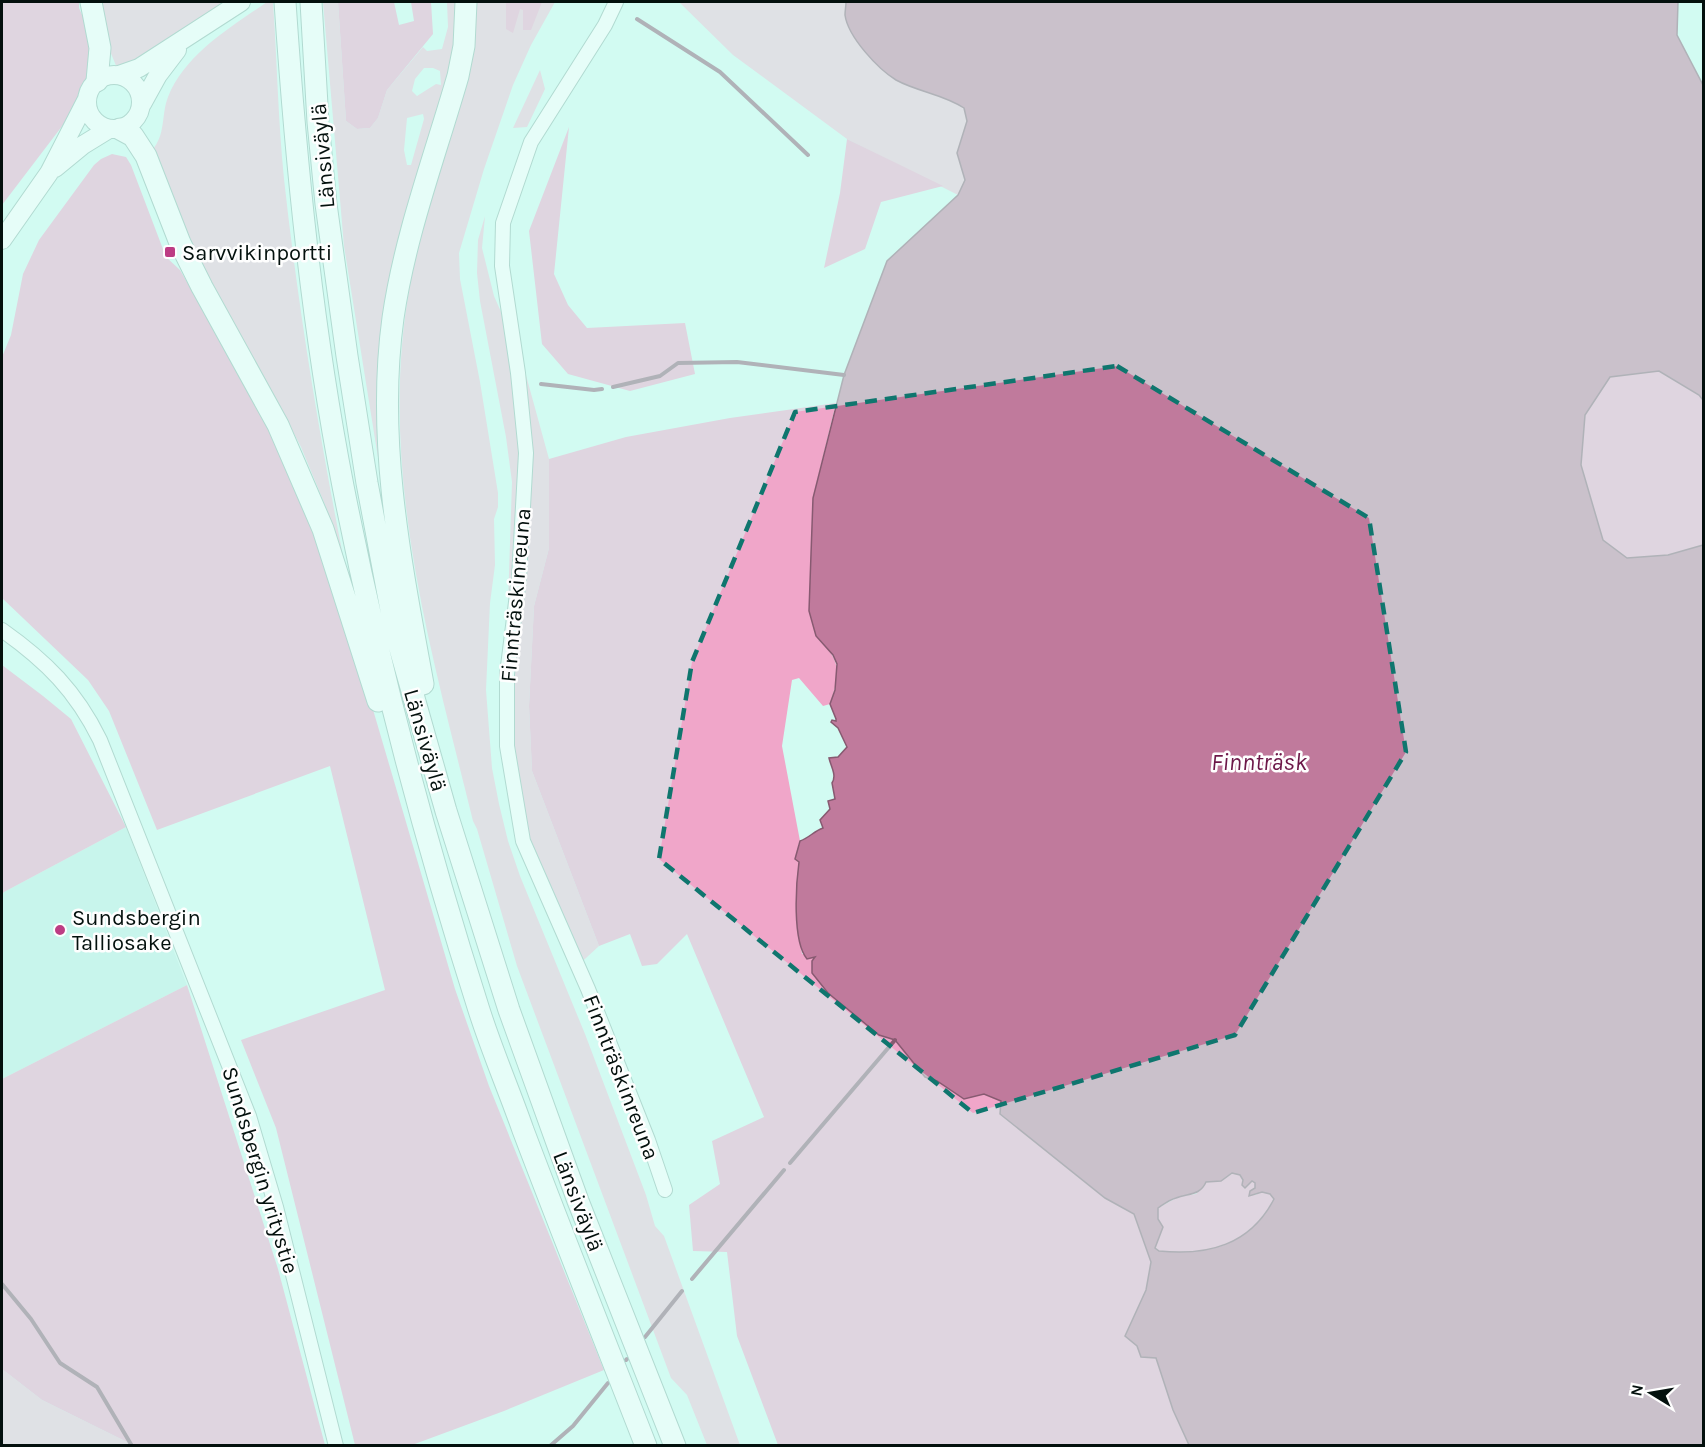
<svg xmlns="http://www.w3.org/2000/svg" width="1705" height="1447" viewBox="0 0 1705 1447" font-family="Karla,sans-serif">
	<rect width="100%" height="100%" fill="#d2fbf2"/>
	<path fill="#bdeee4" d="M126 827 187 985 2 1079V895L4 892Z"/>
	<path fill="#f0c0d5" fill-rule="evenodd" d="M98 2H225L132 66 117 68 103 34Z
		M267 2H273C277 60 278 120 284 179 298 307 319 434 344 561L325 505 301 447 280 407 196 260 152 150C166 135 161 115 168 97 185 54 231 27 267 2Z
		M323 2H338L346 121 357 129 370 128 378 118 387 90 423 47 427 51 442 49 448 27 447 2H460V35L409 215 380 470 344 246ZM424 68H433L440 71 441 85 436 84 417 96 412 91 415 79ZM423 114 424 119 411 165H407L404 150 407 118Z
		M474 2H555L531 45 513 85 484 169 459 253 460 279 480 382 498 493V507L494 519 495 565 490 603 486 690 492 768 499 804 508 841 520 876 585 1034 646 1195 655 1226 664 1236 740 1445H707L687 1395 671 1378 517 966 477 829 473 821C430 646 378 472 409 290 421 220 445 153 467 85L471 60Z
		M679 2H846C845 17 849 22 856 36 869 61 891 80 917 89 934 94 950 98 964 108L967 121 957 153 965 180 958 195 847 139 733 55Z
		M540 70 545 89 527 127 513 128Z
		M485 216 482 248 494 296 521 357 549 459V548L534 606 529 706 532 771 599 946 573 970 519 831 501 699 502 661 508 604 512 482 506 437 480 301 477 273 478 240Z
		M2 1369 42 1400 133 1445H2Z"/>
	<path fill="#f0a6c9" d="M2 2H79V8L88 28 92 52 90 73 79 93 72 116 66 121 2 205Z
		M338 2H394L399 25 414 21 411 2H431L433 34 387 90 378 118 370 128 357 129 346 121Z
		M506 2H542L531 30H523V10L520 9 513 33 506 29Z
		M569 127 554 274 568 305 587 328 685 323 695 374 630 391 568 374 542 344 529 231Z
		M847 139 943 186 881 202 865 249 824 268 840 193Z
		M112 154 126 157 131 165 166 257 180 270 259 406 321 546 352 638 455 989 489 1086 604 1370 504 1411 412 1445H355L276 1128 241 1040 385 990 330 766 157 830 109 711 88 680 2 598V357L11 335 23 274 39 240 94 165 101 159Z
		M1659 371 1700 395 1704 400 1703 545 1668 555 1627 558 1603 540 1581 465 1585 415 1610 377Z
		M836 403 813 498 816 636C841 661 841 670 830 704L823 706 799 678 792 680 782 746 800 841C796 849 800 856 799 864 795 894 797 923 802 954L815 956 828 993 879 1035 895 1040 925 1077 937 1081 964 1099 984 1094 1001 1101 1000 1114 1105 1198 1134 1214 1151 1262 1146 1290 1125 1336 1156 1358 1173 1410 1189 1445H778L737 1336 727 1252 693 1251 689 1205 720 1184 712 1141 764 1117 687 934 657 964 642 966 630 934 599 946 532 771 529 706 534 606 549 548V459L626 437 730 418Z
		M2 665 43 696 71 719 126 827 4 892 2 895Z
		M187 985 278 1269 325 1445H133L42 1400 2 1369V1079Z
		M1233 1173 1240 1175 1245 1187 1252 1181 1255 1183V1195L1262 1192 1270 1194 1274 1199C1248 1246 1210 1257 1159 1251L1155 1247 1163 1227 1158 1219V1208L1180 1196 1196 1194 1206 1182 1221 1181Z"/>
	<path fill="#c07a9c" stroke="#875a71" stroke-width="1.5" fill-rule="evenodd" d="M846 2H1678L1677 35 1703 85V400L1699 395 1659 371 1610 377 1585 415 1581 465 1603 540 1627 558 1668 555 1703 545V1445H1189L1173 1410 1156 1358 1141 1357 1137 1346 1125 1336 1146 1290 1151 1262 1134 1214 1105 1198 1000 1114 1001 1101 984 1094 964 1099 937 1081 925 1077 895 1040 879 1035 828 993 812 973V961L815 957 807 959C792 941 796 884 799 862L795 859 800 841C809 838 814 831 823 828L820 820 830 809 828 801 835 799 832 783C837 775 831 767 829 758L838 757 847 747 838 728 831 722 832 720 836 721V719L830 704 835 690 837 664 833 655 816 636 809 611 813 498 844 375 887 261 958 195 965 180 957 153 967 121 964 108C943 94 918 92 896 80 878 69 848 37 845 15 845 11 846 6 846 2ZM1232 1173 1240 1175 1243 1180 1242 1185 1245 1188 1252 1181 1255 1183V1188L1250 1191 1249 1196 1262 1192 1270 1194 1274 1199C1250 1245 1208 1256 1159 1251L1155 1248 1163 1227 1158 1219V1208C1164 1204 1169 1200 1176 1198 1188 1193 1200 1196 1206 1182L1221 1181Z"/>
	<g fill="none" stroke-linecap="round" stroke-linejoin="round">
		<path stroke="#875a71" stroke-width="4" d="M637 19 720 72 808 155
			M541 384 594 390 602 389
			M613 387 660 376 678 363 737 362 844 375
			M790 1163 895 1040
			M692 1279 784 1170
			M2 1284 31 1319 60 1363 97 1387 132 1446
			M645 1337 682 1291
			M626 1360 627 1359
			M550 1446 573 1426 608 1383"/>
		<g stroke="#8bb2a9" stroke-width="16">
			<path id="minor" d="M616 2 605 25 531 142 503 223 502 266 518 373 526 453 519 578 507 674V746L523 841 588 989 648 1140 665 1190
				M2 630C46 661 76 691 100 740L249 1116 276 1207 336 1446"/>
		</g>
		<g stroke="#8bb2a9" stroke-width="20">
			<path id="major" d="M87 102a27 27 0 1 1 54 0a27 27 0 1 1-54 0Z
				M119 75 139 68 241 2
				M142 104 158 75 177 50
				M55 168 83 145 109 129
				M2 240 49 173 87 99"/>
		</g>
		<g stroke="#8bb2a9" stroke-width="23">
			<path id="highway" d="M91 2 100 48 97 81
				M285 2C296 164 312 327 343 486 378 664 424 838 479 1010 492 1051 509 1090 523 1130 563 1236 605 1341 646 1446
				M311 2 318 122 326 204 347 356 367 483 395 631 446 811 509 1010 578 1201 675 1446
				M120 129 133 136 146 156 180 243 202 287 278 425 323 529 378 701
				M423 684C401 564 376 441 393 318 405 235 435 156 458 76L464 46 466 2"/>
		</g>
		<use href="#minor" stroke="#fff" stroke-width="14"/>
		<use href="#major" stroke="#fff" stroke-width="18"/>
		<use href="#highway" stroke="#fff" stroke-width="21"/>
	</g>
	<path d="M0 0H1705V1447H0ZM1117 366 1369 518 1406 752 1235 1035 973 1113 659 859 692 662 795 412Z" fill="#d2fbf2" fill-opacity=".55" fill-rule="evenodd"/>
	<path fill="none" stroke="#0f766e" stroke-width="4.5" stroke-dasharray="12 8" stroke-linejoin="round" d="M1117 366 1369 518 1406 752 1235 1035 973 1113 659 859 692 662 795 412Z"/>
	<g fill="#bd3c84" stroke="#fefefe" stroke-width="2">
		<rect x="164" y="246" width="12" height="12" rx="3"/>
		<circle cx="60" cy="930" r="6"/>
	</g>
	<g text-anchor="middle" stroke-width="5" stroke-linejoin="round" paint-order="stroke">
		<g font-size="22" fill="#03100d" stroke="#fefefe">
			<text transform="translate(322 156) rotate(-95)" y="8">Länsiväylä</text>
			<text transform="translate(515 595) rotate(-85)" y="8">Finnträskinreuna</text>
			<text transform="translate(426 740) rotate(74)" y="8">Länsiväylä</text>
			<text transform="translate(622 1077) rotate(69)" y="8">Finnträskinreuna</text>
			<text transform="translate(261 1170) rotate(73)" y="8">Sundsbergin yritystie</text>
			<text transform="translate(579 1201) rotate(69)" y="8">Länsiväylä</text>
		</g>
		<g font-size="22" fill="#03100d" stroke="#fefefe" text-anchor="start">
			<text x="182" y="260">Sarvvikinportti</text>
			<text x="72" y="925">Sundsbergin<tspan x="72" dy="25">Talliosake</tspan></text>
		</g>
		<g font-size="24" font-style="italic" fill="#6c1748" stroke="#fefefe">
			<text x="1259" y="770">Finnträsk</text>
		</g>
	</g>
	<rect width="1705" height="1447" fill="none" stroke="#03100d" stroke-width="6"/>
	<g transform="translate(1651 1393) rotate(281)" stroke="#fefefe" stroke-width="4.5" paint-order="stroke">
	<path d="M0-4.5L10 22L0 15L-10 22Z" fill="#03100d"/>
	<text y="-9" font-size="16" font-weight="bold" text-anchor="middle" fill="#03100d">N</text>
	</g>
</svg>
